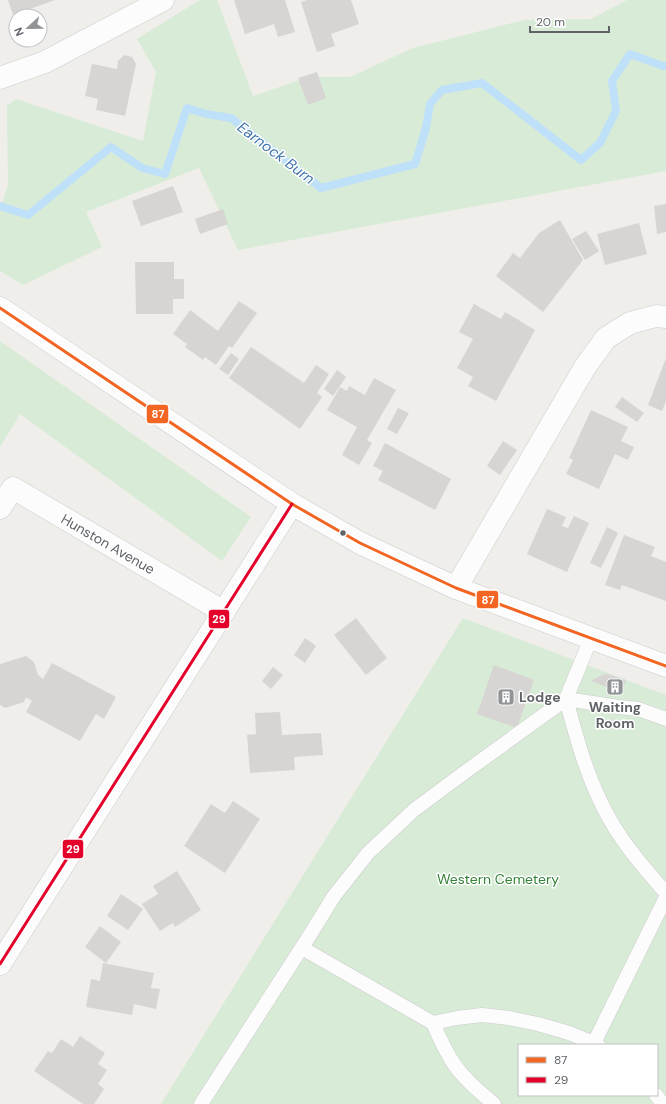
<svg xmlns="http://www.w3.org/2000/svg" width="666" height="1104" viewBox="0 0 666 1104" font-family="'DM Sans',sans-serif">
	<rect width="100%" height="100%" fill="#efeeea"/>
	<path fill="#d8ebd6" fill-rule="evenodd" d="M200 0H217L253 96 309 77H350L413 48 524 20 591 19 627 0H666V171L238 250 199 168 86 212 102 247 23 285 0 271V210L8 185 7 106 16 99 143 141 156 72 137 39Z
		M0 341 251 517 222 561 20 414 0 447Z
		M463 618 666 695V1104H161ZM519 1045H657V1095H519Z"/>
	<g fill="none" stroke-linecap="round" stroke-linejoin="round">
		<path stroke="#bfe0f9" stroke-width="8" d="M0 206 28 215 111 147 142 168 165 174 187 108 206 114 231 118 321 188 415 164 426 128 430 104 442 90 482 83 581 160 600 143 616 111 612 81 630 54 663 66H666"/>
	</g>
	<path fill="#d6d5d3" d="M8 0H55L13 15Z
		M234 0H285L295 32 278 37 274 24 245 34Z
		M307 0H351L359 24 331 34 335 46 317 52 301 2Z
		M124 55 132 57 136 64 125 116 96 110 98 99 85 96 92 64 117 69 118 61Z
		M317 72 326 98 308 105 298 78Z
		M173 186 183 212 141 226 132 201Z
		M666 204V232L657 234 654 206Z
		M223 209 228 224 200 234 195 219Z
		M560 220 583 260 543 312 496 276 513 253 520 258 539 233Z
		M639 223 647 254 605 265 597 234Z
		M586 231 599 251 585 260 572 239Z
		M135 262H174V279H184V299H173V314H136Z
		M239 301 257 313 232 348 229 346 216 365 205 357 203 360 185 347 187 344 173 334 190 310 218 331Z
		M474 304 501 319 505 312 535 330 496 401 468 386 473 377 457 368 473 339 459 332Z
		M251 347 304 383 316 365 329 374 317 393 322 397 300 429 229 378Z
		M231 353 239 359 228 375 219 369Z
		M666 358V401L662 411 648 405Z
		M337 370 346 377 333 396 324 389Z
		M374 378 396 390 367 440 372 443 359 465 342 455 357 427 327 410 340 387 347 391 349 386 365 395Z
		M622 397 644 413 637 422 615 407Z
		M398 408 409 413 397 434 387 429Z
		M591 410 628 427 621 441 634 447 628 460 615 454 599 489 566 474 573 460 569 458Z
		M503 441 517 450 500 475 487 466Z
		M385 443 451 479 435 510 378 480 383 471 373 466Z
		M547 509 566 517 562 526 568 528 574 516 589 523 567 572 527 554Z
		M607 527 618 533 601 568 590 563Z
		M624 535 655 547 651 556 666 562V601L622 585 620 590 605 585Z
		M356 618 387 658 366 675 334 635Z
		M305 638 316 646 305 663 294 655Z
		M26 656 34 662 38 675 43 679 52 663 116 697 104 719 96 714 80 741 26 712 32 701 26 697 24 702 5 708 0 705V664Z
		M494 665 534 680 517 728 477 714Z
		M273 667 283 675 271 689 262 681Z
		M605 674 611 675 626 680 622 693 591 681 598 677Z
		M280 712 282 735 321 733 323 755 294 757 295 770 250 773 247 735 256 734 255 713Z
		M233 801 260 819 225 873 184 846 211 804 225 813Z
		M177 871 201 910 175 927 173 923 160 931 142 904 158 894 153 886Z
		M121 894 143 909 128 930 107 916Z
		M100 926 121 942 106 963 85 947Z
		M103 963 154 973 151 988 160 989 156 1009 134 1004 132 1015 86 1007 91 979 100 981Z
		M80 1036 105 1053 98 1064 107 1070 98 1084 104 1089 94 1104H83L34 1071 48 1051 52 1053 61 1039 73 1047Z"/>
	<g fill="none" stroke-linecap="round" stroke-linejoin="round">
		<g stroke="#cbcccc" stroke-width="15">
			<path id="lane" d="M566 699C577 740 588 781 609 818 624 845 645 869 666 893
				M566 699 619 707 638 709 666 719
				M302 948 433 1023 457 1018 482 1015 509 1018 538 1024 569 1033 598 1045
				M433 1023C439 1037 446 1052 454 1064 465 1080 480 1092 494 1104
				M594 1043 666 897
				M656 1095 663 1104
				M201 1104 308 938 334 896 368 853 414 810 461 775 566 699 591 638"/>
		</g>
		<g stroke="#cbcccc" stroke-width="23">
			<path id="street" d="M0 78 45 62 163 0
				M0 508 13 488 224 612
				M456 588 585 367 606 338 630 323 656 316 666 317
				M0 964 292 504"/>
		</g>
		<g stroke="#cacacb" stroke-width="23">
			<path id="secondary" d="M0 308 292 504 360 543 456 588 666 666"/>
		</g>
		<use href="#lane" stroke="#fdfcfc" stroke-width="14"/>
		<use href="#street" stroke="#fdfcfc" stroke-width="22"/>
		<use href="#secondary" stroke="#fdfcfc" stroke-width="22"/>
		<g stroke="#fff" stroke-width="6">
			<path id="bus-1" d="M0 308 292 504 360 543 456 588 666 666"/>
		</g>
		<g stroke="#fff" stroke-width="6">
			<path id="bus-2" d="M0 964 292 504"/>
		</g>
		<use href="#bus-1" stroke="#f26522" stroke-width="3"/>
		<use href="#bus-2" stroke="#e4002b" stroke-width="3"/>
	</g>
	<defs>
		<g id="building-square" transform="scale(0.9)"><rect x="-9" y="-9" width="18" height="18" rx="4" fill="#919496" stroke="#fff"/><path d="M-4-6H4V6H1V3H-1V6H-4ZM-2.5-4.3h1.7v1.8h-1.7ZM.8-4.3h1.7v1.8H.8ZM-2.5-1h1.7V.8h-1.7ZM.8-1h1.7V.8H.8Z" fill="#fff"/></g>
	</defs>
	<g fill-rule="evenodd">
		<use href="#building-square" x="615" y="687"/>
		<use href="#building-square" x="506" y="697"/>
	</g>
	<circle fill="#5f6368" stroke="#fff" stroke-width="1.5" cx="343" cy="533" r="3.5"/>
	<g text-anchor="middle" stroke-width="3" stroke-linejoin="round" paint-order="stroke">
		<g font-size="14" fill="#5f6368" stroke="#fff">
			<text transform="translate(108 544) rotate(30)" y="5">Hunston Avenue</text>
		</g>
		<g font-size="14" font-weight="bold" fill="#5f6368" stroke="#fff" text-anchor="start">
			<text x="519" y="702">Lodge</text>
			<text x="615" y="712" text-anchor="middle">Waiting<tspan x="615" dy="16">Room</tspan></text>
		</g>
		<g font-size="14" fill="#348238" stroke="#fff">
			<text x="498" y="884">Western Cemetery</text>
		</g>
		<g font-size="15" font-style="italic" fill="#4174aa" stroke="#fff">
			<text transform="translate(276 153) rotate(37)" y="5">Earnock Burn</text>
		</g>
	</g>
	<g stroke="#fff" stroke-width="1.5">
		<rect x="146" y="404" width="23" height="20" rx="4" fill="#f26522"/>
		<rect x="476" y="590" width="23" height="19" rx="4" fill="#f26522"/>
		<rect x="208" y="609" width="22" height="20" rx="4" fill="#e4002b"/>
		<rect x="62" y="839" width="22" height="20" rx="4" fill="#e4002b"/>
	</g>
	<g font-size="11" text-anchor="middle" font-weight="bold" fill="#fff">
		<text x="158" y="418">87</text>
		<text x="488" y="604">87</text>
		<text x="219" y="623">29</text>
		<text x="73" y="853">29</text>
	</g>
	<rect x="518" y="1044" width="140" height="52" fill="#ffffff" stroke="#bfc1c3"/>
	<rect x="526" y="1057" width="20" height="6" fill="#f26522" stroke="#bfc1c3"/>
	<text x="554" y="1064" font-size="12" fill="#5f6368">87</text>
	<rect x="526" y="1077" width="20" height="6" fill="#e4002b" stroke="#bfc1c3"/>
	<text x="554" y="1084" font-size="12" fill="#5f6368">29</text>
	<g transform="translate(28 28) rotate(248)"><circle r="19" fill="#ffffff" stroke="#bfc1c3"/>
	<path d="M0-3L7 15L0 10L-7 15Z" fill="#919496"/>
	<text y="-6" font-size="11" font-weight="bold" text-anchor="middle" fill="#5f6368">N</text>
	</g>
	<path d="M530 26v6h79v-6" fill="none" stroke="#5f6368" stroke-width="2"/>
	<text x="536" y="26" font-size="12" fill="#5f6368" stroke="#ffffff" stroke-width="3" paint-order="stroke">20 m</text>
</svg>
